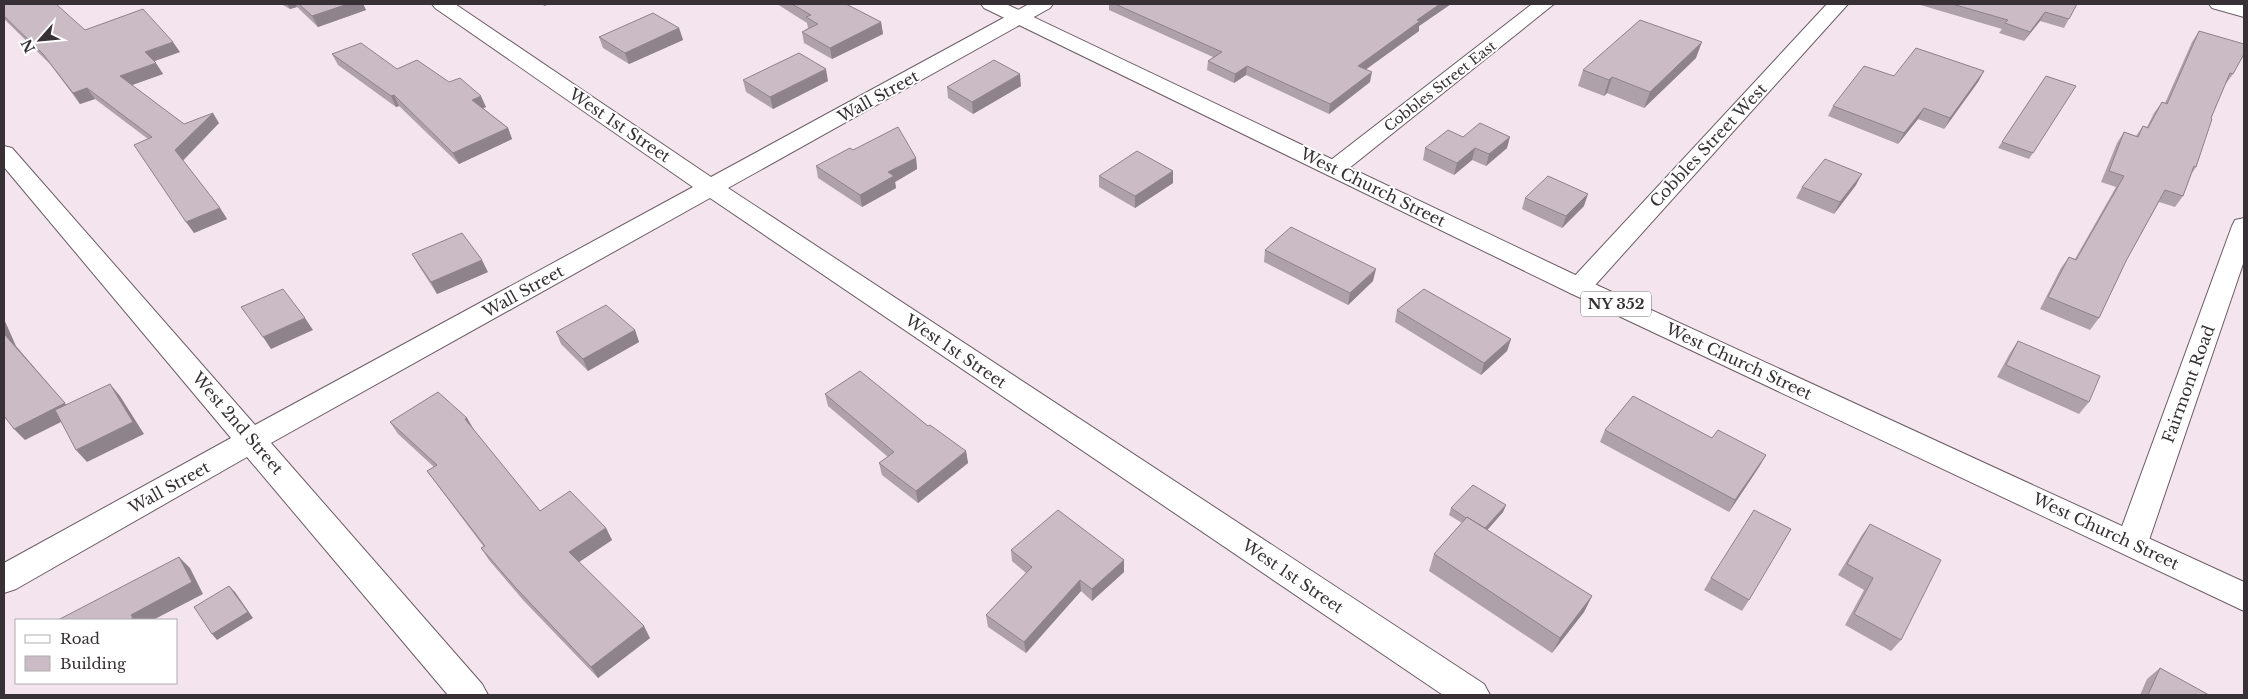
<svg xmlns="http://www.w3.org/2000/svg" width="2248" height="699" viewBox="0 0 2248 699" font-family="'Libre Baskerville',serif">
	<rect width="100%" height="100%" fill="#f4e4ee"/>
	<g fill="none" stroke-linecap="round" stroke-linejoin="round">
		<g stroke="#6b5d66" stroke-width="2">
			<path id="minor" d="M432 4H455L711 177 1029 4H1053L1050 8 728 188 1484 684 1490 695H1443L710 198 271 443 482 684 488 695H448L247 457 16 589 4 593V563L231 438 4 167V146L12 148 255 425 693 187 435 8Z
				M1532 4H1554L1343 173 1335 175 1327 173 1323 168 1327 163Z
				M1827 4H1848L1588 293 1579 296 1570 293 1566 287 1570 281Z
				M2244 218V261L2148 543 2143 552 2132 556 2121 552 2116 543 2232 226 2235 220Z"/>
		</g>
		<g stroke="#6b5d66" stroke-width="2">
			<path id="primary" d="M981 4H1006L1588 281 2244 582V611L1570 293 984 8Z
				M2209 4 2244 5V17L2212 8Z"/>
		</g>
		<use href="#minor" fill="#fff" fill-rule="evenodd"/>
		<use href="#primary" fill="#fff" fill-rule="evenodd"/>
	</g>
	<path fill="#afa1a9" d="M4 4 85 30 180 52 154 61 163 74 131 85 184 124 219 123 183 161 220 208 227 219 194 233 148 139 95 99 80 104 50 64 4 19Z
		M281 4H363L366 10 318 27 297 7 290 9Z
		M777 4H846L881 22 883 34 832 59 804 43 802 32 808 28 807 23Z
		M1109 4H1451L1419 26V31L1365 69 1370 82 1329 114 1246 75 1234 83 1207 70 1208 61 1213 57 1109 10Z
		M1917 4H2077L2064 28 2040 21 2024 41 1999 33 2002 29Z
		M679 28 683 40 629 64 603 48 599 37Z
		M2199 31 2233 74 2225 85 2211 118 2196 167 2192 173 2183 196 2175 207 2159 202 2126 261 2099 318 2090 330 2040 309 2061 268 2069 257 2075 259 2116 187 2101 182 2117 143 2124 132 2136 136 2143 126 2147 127 2154 113 2162 102 2165 103 2192 42Z
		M332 54 397 69 486 107 483 108 508 128 512 139 459 164 399 106 396 107 338 65Z
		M1696 58 1644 108 1607 93 1604 96 1578 86 1583 70Z
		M1984 71 1978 82 1944 129 1918 119 1898 144 1828 116 1833 106 1894 76Z
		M2046 76 2076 86 2029 159 1998 148Z
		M743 80 828 81 773 109 746 92Z
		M1021 86 973 114 948 98 947 87Z
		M1463 137 1507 148 1486 166 1472 160 1454 175 1423 160 1425 148Z
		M853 150 916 158 917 169 895 182 896 188 862 207 818 178 816 166Z
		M1173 171V183L1135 208 1099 187V176Z
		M1856 185 1834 214 1796 198 1802 187Z
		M1525 198 1584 206 1562 228 1522 209Z
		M1265 250 1373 281 1348 305 1264 262Z
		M412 254 488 272 437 294 419 266Z
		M1397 310 1511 339 1507 351 1481 375 1395 322Z
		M635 330 639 342 588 371 561 344 556 332Z
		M2018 341 2089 402 2079 414 1997 377 2010 353Z
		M825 394 966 451 968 463 918 503 882 475 879 463 888 457 828 406Z
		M467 418 474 430 540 511 606 528 612 540 579 562 650 638 598 678 523 600 489 560 481 548 484 547 435 482 427 471 434 467 398 434 390 422Z
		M1605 430 1766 455 1759 467 1729 512 1600 442Z
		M1506 505 1503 512 1487 530 1592 596 1584 612 1552 653 1429 571 1434 554 1462 523 1449 515 1451 508Z
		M1870 524 1901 640 1891 651 1845 625 1864 590 1838 575 1862 535Z
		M1011 550 1124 572 1092 601 1081 591 1026 653 988 627 986 615 1026 573 1012 561Z
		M1711 578 1749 600 1742 611 1704 590Z
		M2160 668 2209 695H2140L2147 679Z"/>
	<path fill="#8e838a" d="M287 4H295L297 7 290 9Z
		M348 4H363L366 10 318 27 312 16Z
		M543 4H550L544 6Z
		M1440 4H1451L1419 26V31L1357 76 1358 66 1417 20Z
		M2045 12 2040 21 2024 41 2030 32Z
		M881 22 883 34 832 59 830 48Z
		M679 28 683 40 629 64 625 53Z
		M173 42 180 52 152 62 145 52Z
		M1702 42 1696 58 1644 108 1650 92Z
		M156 63 163 74 127 87 120 76Z
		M1247 66 1246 75 1234 83 1235 74Z
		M826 69 828 81 773 109 770 97Z
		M1984 71 1978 82 1944 129 1950 118Z
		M1372 72 1370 82 1329 114 1330 104Z
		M1020 74 1021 86 973 114 972 102Z
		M1612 77 1607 93 1604 96 1609 80Z
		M87 88 95 99 80 104 73 93Z
		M394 95 399 106 396 107 391 96Z
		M481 96 486 107 477 111 472 100Z
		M1924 108 1918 119 1898 144 1904 133Z
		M213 113 219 123 182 161 175 150Z
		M508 128 512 139 459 164 453 153Z
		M1510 137 1507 148 1486 166 1489 154Z
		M1475 148 1472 160 1454 175 1457 163Z
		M916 158 917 169 895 182 896 188 862 207 860 195 888 172Z
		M1173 171V183L1135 208V196Z
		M1862 174 1856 185 1834 214 1840 202Z
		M1588 194 1584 206 1562 228 1566 216Z
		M220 208 227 219 194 233 186 222Z
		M482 260 488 272 437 294 431 282Z
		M1376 269 1373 281 1348 305 1350 293Z
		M305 318 313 330 271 349 263 337Z
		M4 319 16 346 75 415 25 440 14 429 5 335 4 332Z
		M635 330 639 342 588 371 583 359Z
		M1511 339 1507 351 1481 375 1484 363Z
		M110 384 120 396 144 434 87 462 76 450Z
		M467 418 474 430 465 419Z
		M966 451 968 463 918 503 916 491Z
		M1766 455 1759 467 1729 512 1735 500Z
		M1506 505 1503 512 1482 536 1484 530Z
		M606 528 612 540 576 564 569 552Z
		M179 557 190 568 203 594 153 620H129L131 615Z
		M1124 560V572L1092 601V589Z
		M1080 580 1081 591 1026 653 1024 642Z
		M229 586 235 592 253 618 217 640 212 634Z
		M1592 596 1584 612 1552 653 1560 638Z
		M644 626 650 638 598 678 591 667Z"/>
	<path fill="#cbbbc5" stroke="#8e838a" d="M4 4H56L85 30 143 9 173 42 145 52 156 63 120 76 184 124 213 113 175 150 220 208 186 222 134 145 152 137 87 88 73 93 43 54 4 16Z
		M299 4H348L312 16Z
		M792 4H846L881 22 830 48 802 32 818 24 806 17 811 15Z
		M1115 4H1440L1417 20 1420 21 1358 66 1372 72 1330 104 1247 66 1235 74 1208 61 1222 52Z
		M1952 4H2077L2069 19 2045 12 2030 32 2005 23 2008 20Z
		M653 13 679 28 625 53 599 37Z
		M1640 20 1702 42 1650 92 1612 77 1609 80 1583 70Z
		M2199 31 2244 44V54L2233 74 2230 73 2211 118 2212 119 2196 167 2194 166 2183 196 2165 190 2126 261 2099 318 2048 297 2069 257 2076 260 2124 176 2109 171 2124 132 2138 137 2143 126 2148 128 2162 102 2167 104Z
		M361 43 397 69 417 60 449 82 460 78 481 96 472 100 508 128 453 153 394 95 391 96 332 54Z
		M1916 48 1984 71 1950 118 1924 108 1904 133 1833 106 1864 66 1894 76Z
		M799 53 826 69 770 97 743 80Z
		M994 60 1020 74 972 102 947 87Z
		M2046 76 2076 86 2033 153 2002 142Z
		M1480 123 1510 137 1489 154 1475 148 1457 163 1425 148 1448 130 1463 137Z
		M898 127 916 158 888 172 894 176 860 195 816 166 850 148 853 150Z
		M1137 151 1173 171 1135 196 1099 176Z
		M1825 159 1862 174 1840 202 1802 187Z
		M1548 176 1588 194 1566 216 1525 198Z
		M1291 227 1376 269 1350 293 1265 250Z
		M462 233 482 260 431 282 412 254Z
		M283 289 305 318 263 337 241 307Z
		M1424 289 1511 339 1484 363 1397 310Z
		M606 305 635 330 583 359 556 332Z
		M4 332 5 335 65 403 14 429 4 416Z
		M2018 341 2100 376 2089 402 2006 365Z
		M860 371 928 426 930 425 966 451 916 491 879 463 894 452 825 394Z
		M110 384 133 422 76 450 55 410Z
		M438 392 467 418 465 419 540 511 570 491 606 528 569 552 644 626 591 667 516 588 481 548 485 546 427 471 437 465 390 422Z
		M1633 396 1712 438 1718 430 1766 455 1735 500 1605 430Z
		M1473 485 1506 505 1485 528 1467 517 1466 518 1451 508Z
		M1058 510 1124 560 1092 589 1080 580 1024 642 986 615 1032 567 1011 550Z
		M1754 510 1791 529 1749 600 1711 578Z
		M1467 517 1592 596 1560 638 1434 554Z
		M1870 524 1941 560 1901 640 1854 614 1873 578 1847 564Z
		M179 557 192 582 131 615 133 618 129 620H58Z
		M229 586 248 612 212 634 194 607Z
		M2160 668 2209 695H2148Z"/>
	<g text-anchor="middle" stroke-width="4" stroke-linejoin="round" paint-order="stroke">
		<g font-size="14" fill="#373135" stroke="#fff">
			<text transform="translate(1440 86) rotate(-38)" y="5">Cobbles Street East</text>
		</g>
		<rect fill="#fff" stroke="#736f72" stroke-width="1" x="1581" y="291.5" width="70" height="25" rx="4"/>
		<g font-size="15" font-weight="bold" fill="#373135">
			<text x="1616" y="309">NY 352</text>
		</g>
		<g font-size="16" fill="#373135" stroke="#fff">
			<text transform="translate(878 96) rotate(-29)" y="6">Wall Street</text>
			<text transform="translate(620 125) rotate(34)" y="6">West 1st Street</text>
			<text transform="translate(1708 145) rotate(-47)" y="6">Cobbles Street West</text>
			<text transform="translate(1373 187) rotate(26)" y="6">West Church Street</text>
			<text transform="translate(523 291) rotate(-29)" y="6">Wall Street</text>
			<text transform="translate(956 351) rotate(34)" y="6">West 1st Street</text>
			<text transform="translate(1739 361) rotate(25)" y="6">West Church Street</text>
			<text transform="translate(2188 384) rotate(-70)" y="6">Fairmont Road</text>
			<text transform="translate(238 423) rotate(49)" y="6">West 2nd Street</text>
			<text transform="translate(169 487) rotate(-29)" y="6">Wall Street</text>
			<text transform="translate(2106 531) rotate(25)" y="6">West Church Street</text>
			<text transform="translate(1293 576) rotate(34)" y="6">West 1st Street</text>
		</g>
	</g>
	<rect width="2248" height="699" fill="none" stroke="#373135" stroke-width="10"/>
	<rect x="15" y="619" width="162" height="65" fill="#ffffff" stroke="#afadae"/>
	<rect x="25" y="635" width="25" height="8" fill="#ffffff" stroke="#afadae"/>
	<text x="60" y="644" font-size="15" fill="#373135">Road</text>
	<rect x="25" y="656" width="25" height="15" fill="#cbbbc5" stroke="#afadae"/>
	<text x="60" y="669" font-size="15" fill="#373135">Building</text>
	<g transform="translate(40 40) rotate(243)" stroke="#ffffff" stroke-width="4" paint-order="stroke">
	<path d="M0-4L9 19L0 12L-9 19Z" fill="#373135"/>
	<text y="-8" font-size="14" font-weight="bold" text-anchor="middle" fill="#373135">N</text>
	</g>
</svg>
